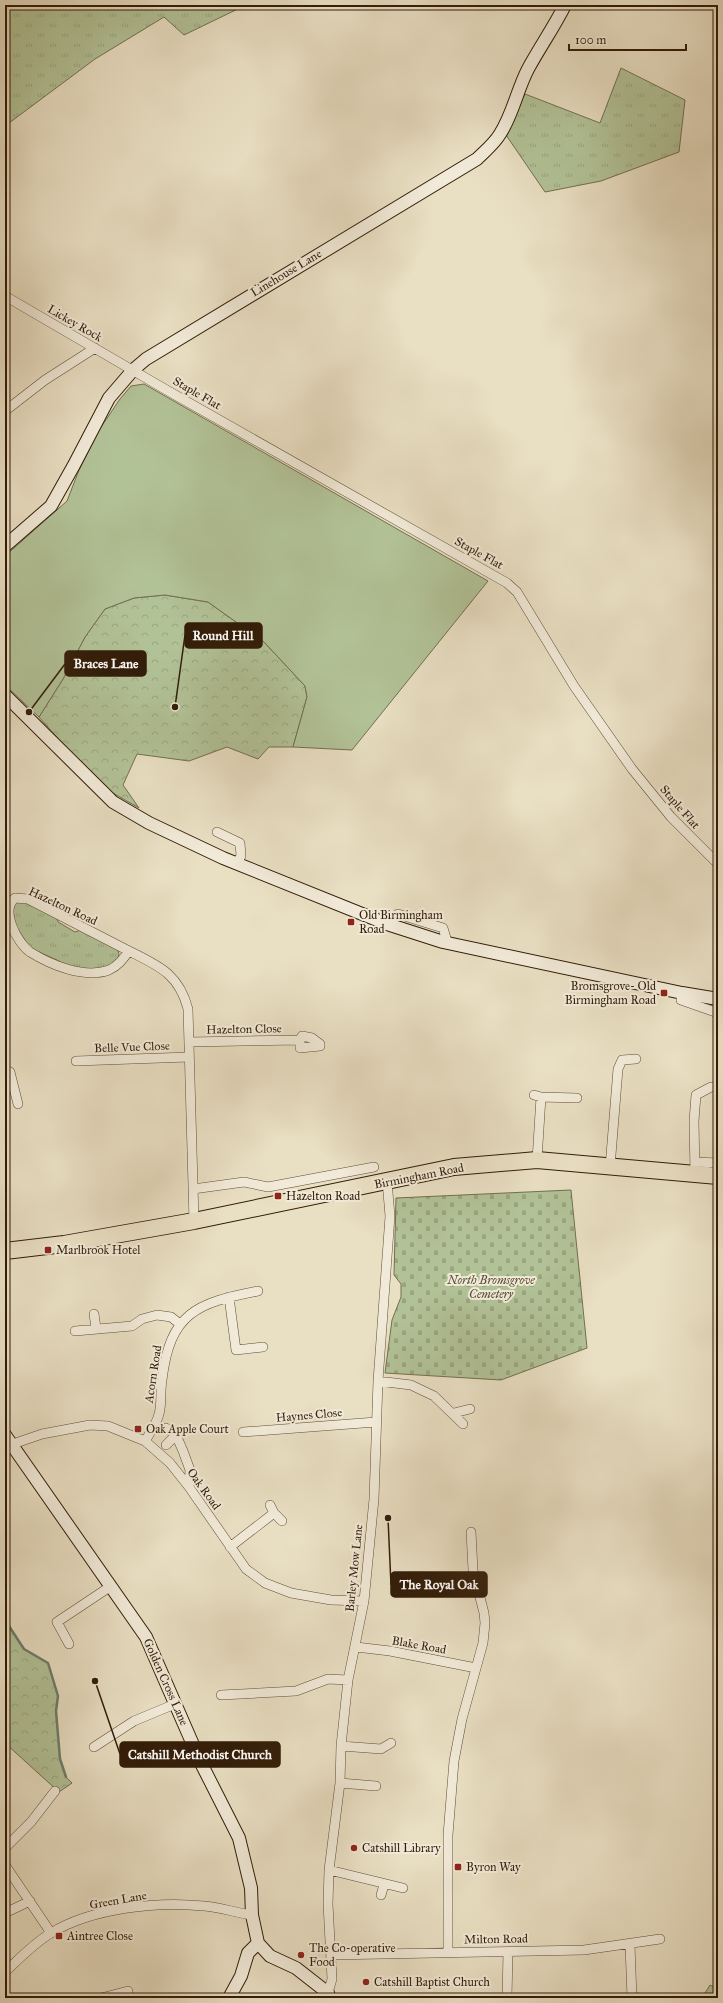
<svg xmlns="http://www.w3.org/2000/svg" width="723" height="2003" viewBox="0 0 723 2003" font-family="'IM FELL Great Primer',serif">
	<defs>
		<pattern id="grass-tufts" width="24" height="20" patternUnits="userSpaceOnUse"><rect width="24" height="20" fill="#b2c297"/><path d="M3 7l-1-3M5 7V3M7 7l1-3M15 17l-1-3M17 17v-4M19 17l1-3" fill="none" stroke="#9aa681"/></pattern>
		<pattern id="forest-crowns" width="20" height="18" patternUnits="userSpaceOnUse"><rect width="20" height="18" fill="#b2c297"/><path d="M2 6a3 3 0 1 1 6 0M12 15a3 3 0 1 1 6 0" fill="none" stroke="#9aa681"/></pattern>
		<pattern id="cemetery-stones" width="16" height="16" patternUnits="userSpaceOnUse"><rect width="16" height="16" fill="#b2c297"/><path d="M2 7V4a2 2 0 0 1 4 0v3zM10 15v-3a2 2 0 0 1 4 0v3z" fill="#9aa681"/></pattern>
	</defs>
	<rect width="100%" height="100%" fill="#e9dfc3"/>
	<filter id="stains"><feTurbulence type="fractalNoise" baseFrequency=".005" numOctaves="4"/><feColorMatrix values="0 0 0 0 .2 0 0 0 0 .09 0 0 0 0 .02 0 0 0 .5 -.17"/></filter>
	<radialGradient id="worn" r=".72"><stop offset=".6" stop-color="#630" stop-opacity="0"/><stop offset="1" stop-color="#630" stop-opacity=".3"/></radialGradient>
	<path fill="url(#grass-tufts)" stroke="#726f50" d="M5 5H246L184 35 164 17 95 59 5 126Z
		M621 68 685 100 679 152 601 181 545 192 506 135 525 94 600 123Z
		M18 902H25L57 918 58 922 75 932 81 930 117 948 119 954 117 961C113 964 108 968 103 969 91 971 68 971 59 961L30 948 14 923 11 910 14 904Z"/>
	<path fill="url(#forest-crowns)" stroke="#726f50" d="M165 595 208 602 264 642 305 686 307 697 293 747H269L258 759 227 747 189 761 137 754 123 785 139 808 111 792 83 767 39 717 63 679 85 637 105 609 134 598Z
		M5 1620 24 1649 48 1663 58 1696 56 1711 60 1759 66 1777 72 1783 59 1792 5 1743Z
		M710 1985 718 1989V1998H702Z"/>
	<path fill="url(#cemetery-stones)" stroke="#726f50" d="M571 1190 587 1348 501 1380 385 1373 392 1320 401 1297V1284L394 1275 396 1198Z"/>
	<path fill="#b2c297" stroke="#726f50" d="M144 384 488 581 352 750 293 747 307 697 305 686 264 642 208 602 165 595 134 598 105 609 85 637 63 679 39 717 5 685V556L67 501 79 470 99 430 120 399 131 386Z"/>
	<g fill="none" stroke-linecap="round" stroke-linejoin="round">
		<path stroke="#6f7d6f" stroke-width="2.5" d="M5 1620 24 1649 48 1663 58 1696 56 1711 60 1759 66 1777"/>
		<g stroke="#604d37" stroke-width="10">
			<path id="street" d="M5 296 170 392 507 583 517 592 574 686 632 769 671 817 718 864
				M5 411 45 380 95 348
				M217 832 240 843 241 856 237 863
				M387 924 398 914 443 928 446 938 443 942
				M129 951 28 899 15 898C0 910 17 943 30 952 51 965 84 979 109 970 118 966 123 959 129 951 159 966 179 974 188 1009L194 1221
				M682 993 681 1000 718 1013
				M189 1042 300 1040 302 1036 312 1038 320 1044V1046L300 1048V1040
				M76 1061 189 1057
				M5 1070 10 1072 18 1104
				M534 1095 541 1097 577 1098
				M537 1160 541 1097
				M695 1162 718 1163
				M610 1167 618 1069 622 1060 636 1059
				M695 1174 694 1121 696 1095 711 1087
				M193 1189 244 1182 268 1187 374 1167
				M229 1297 236 1350 263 1347
				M94 1314 96 1328
				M75 1331 132 1326 142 1319 157 1315 171 1317 180 1324
				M378 1381 411 1385 434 1396 463 1424
				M454 1413 470 1409
				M166 1428 176 1435 183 1451 190 1470 189 1487
				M243 1432 376 1422
				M145 1441C150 1433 157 1423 159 1414 162 1404 160 1391 162 1380 170 1313 196 1303 258 1291
				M10 1445 42 1434 90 1425 108 1426 145 1441 170 1463 189 1487 246 1569 265 1583 291 1593 331 1600 364 1601
				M166 1445 176 1435
				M270 1505 274 1513 282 1521
				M230 1547 274 1513
				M69 1644 57 1622 111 1586
				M356 1647 390 1651 476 1668
				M221 1695 296 1691 328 1679 348 1680
				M341 1746 381 1749 391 1743
				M94 1747 134 1721 175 1704
				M340 1783 376 1786
				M5 1848 31 1822 55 1791
				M5 1865 51 1933
				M329 1870 403 1888
				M381 1895 384 1885
				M5 1913 30 1901
				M630 1945 632 1998
				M448 1952V1835L454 1761 462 1719 483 1643 485 1623 484 1613 473 1570 471 1532
				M331 1955 584 1950 660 1939
				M5 1972C19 1959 34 1943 51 1933 92 1908 157 1901 204 1906 220 1907 236 1913 252 1915
				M328 1993 332 1979 328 1904 329 1870 340 1783 341 1746 348 1680 364 1601 374 1499 378 1381 390 1216 387 1181
				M101 1998 128 1991
				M507 1998 508 1952"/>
		</g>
		<g stroke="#321c08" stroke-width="14">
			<path id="secondary" d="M5 546 51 506 74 465 109 398 133 370 146 359 477 159C485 151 494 144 500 134 513 114 517 90 528 69 540 47 554 27 565 5
				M5 695 113 802 149 823 223 858 387 924 443 942 682 993 718 999
				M5 1435 146 1637 201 1763 239 1838 251 1888 252 1915 258 1943 270 1956 296 1968 328 1993 329 1998
				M229 1998 241 1976 248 1953 258 1943"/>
		</g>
		<g stroke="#321c08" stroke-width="18">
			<path id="highway" d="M5 1251 64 1244 194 1221 454 1167 537 1160 718 1176"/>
		</g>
		<use href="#street" stroke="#f1ead8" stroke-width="9"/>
		<use href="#secondary" stroke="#f1ead8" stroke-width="12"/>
		<use href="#highway" stroke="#e9dfc3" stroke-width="16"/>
	</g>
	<g fill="#8f2418" stroke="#f1ead8" stroke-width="1.5">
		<rect x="347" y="918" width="8" height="8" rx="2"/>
		<rect x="660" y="989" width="8" height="8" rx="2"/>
		<rect x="274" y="1192" width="8" height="8" rx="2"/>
		<rect x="44" y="1246" width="8" height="8" rx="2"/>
		<rect x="134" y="1425" width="8" height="8" rx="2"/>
		<circle cx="354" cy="1848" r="4"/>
		<rect x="454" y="1863" width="8" height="8" rx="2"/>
		<rect x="55" y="1932" width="8" height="8" rx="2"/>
		<circle cx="301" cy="1955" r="4"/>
		<circle cx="366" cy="1982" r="4"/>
	</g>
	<g text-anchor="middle" stroke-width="4" stroke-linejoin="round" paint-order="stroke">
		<g font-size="12" fill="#321c08" stroke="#f1ead8">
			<text transform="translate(286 273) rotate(-31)" y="4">Linehouse Lane</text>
			<text transform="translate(75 323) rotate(30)" y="4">Lickey Rock</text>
			<text transform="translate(197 393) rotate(30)" y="4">Staple Flat</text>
			<text transform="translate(479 553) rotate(29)" y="4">Staple Flat</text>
			<text transform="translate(680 807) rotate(49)" y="4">Staple Flat</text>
			<text transform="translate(63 906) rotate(25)" y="4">Hazelton Road</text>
			<text transform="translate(244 1029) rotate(-1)" y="4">Hazelton Close</text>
			<text transform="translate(132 1047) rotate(-2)" y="4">Belle Vue Close</text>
			<text transform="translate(419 1176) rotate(-11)" y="4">Birmingham Road</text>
			<text transform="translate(153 1374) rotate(-81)" y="4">Acorn Road</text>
			<text transform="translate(309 1415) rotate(-5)" y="4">Haynes Close</text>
			<text transform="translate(204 1489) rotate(54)" y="4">Oak Road</text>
			<text transform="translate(354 1568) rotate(-84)" y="4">Barley Mow Lane</text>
			<text transform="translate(419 1645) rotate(10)" y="4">Blake Road</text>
			<text transform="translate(166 1682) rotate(66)" y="4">Golden Cross Lane</text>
			<text transform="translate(118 1900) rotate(-10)" y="4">Green Lane</text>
			<text transform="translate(496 1939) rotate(-1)" y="4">Milton Road</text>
		</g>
		<g font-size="12" fill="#321c08" stroke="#f1ead8" text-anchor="start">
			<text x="359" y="919">Old Birmingham<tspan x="359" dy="14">Road</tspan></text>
			<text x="656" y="990" text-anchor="end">Bromsgrove- Old<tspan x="656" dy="14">Birmingham Road</tspan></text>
			<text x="286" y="1200">Hazelton Road</text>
			<text x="56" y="1254">Marlbrook Hotel</text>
			<text x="146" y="1433">Oak Apple Court</text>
			<text x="362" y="1852">Catshill Library</text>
			<text x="466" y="1871">Byron Way</text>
			<text x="67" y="1940">Aintree Close</text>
			<text x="309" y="1952">The Co-operative<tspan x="309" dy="14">Food</tspan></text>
			<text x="374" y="1986">Catshill Baptist Church</text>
		</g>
		<g font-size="12" font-style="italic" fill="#584e33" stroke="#f1ead8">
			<text x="491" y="1284">North Bromsgrove<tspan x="491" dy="14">Cemetery</tspan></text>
		</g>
	</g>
	<path fill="none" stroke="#321c08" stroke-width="1.5" d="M175 707L185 635M29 712L65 664M388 1518L391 1585M95 1681L120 1754"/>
	<g fill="#321c08" stroke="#f1ead8" stroke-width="1.5">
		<circle cx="175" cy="707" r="4"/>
		<circle cx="29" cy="712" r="4"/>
		<circle cx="388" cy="1518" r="4"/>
		<circle cx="95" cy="1681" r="4"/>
	</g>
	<g fill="#321c08" stroke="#321c08" stroke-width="1.5">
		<rect x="185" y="623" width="77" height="25" rx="4"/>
		<rect x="65" y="651" width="81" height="25" rx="4"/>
		<rect x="391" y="1572" width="96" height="25" rx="4"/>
		<rect x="120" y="1742" width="160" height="25" rx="4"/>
	</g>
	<g font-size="13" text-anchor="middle" font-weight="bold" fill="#fff">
		<text x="223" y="640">Round Hill</text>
		<text x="106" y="668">Braces Lane</text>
		<text x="439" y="1589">The Royal Oak</text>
		<text x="200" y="1759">Catshill Methodist Church</text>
	</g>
	<rect width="723" height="2003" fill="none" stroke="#e9dfc3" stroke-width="20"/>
	<rect x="6" y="6" width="711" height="1991" fill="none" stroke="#321c08" stroke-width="2"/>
	<rect x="10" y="10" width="703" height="1983" fill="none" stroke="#321c08"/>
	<path d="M569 44v6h117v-6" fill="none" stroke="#321c08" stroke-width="2"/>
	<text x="575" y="44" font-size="12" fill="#321c08" stroke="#f1ead8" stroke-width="3" paint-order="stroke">100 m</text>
	<rect width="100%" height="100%" filter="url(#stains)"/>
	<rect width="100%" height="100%" fill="url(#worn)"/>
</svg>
